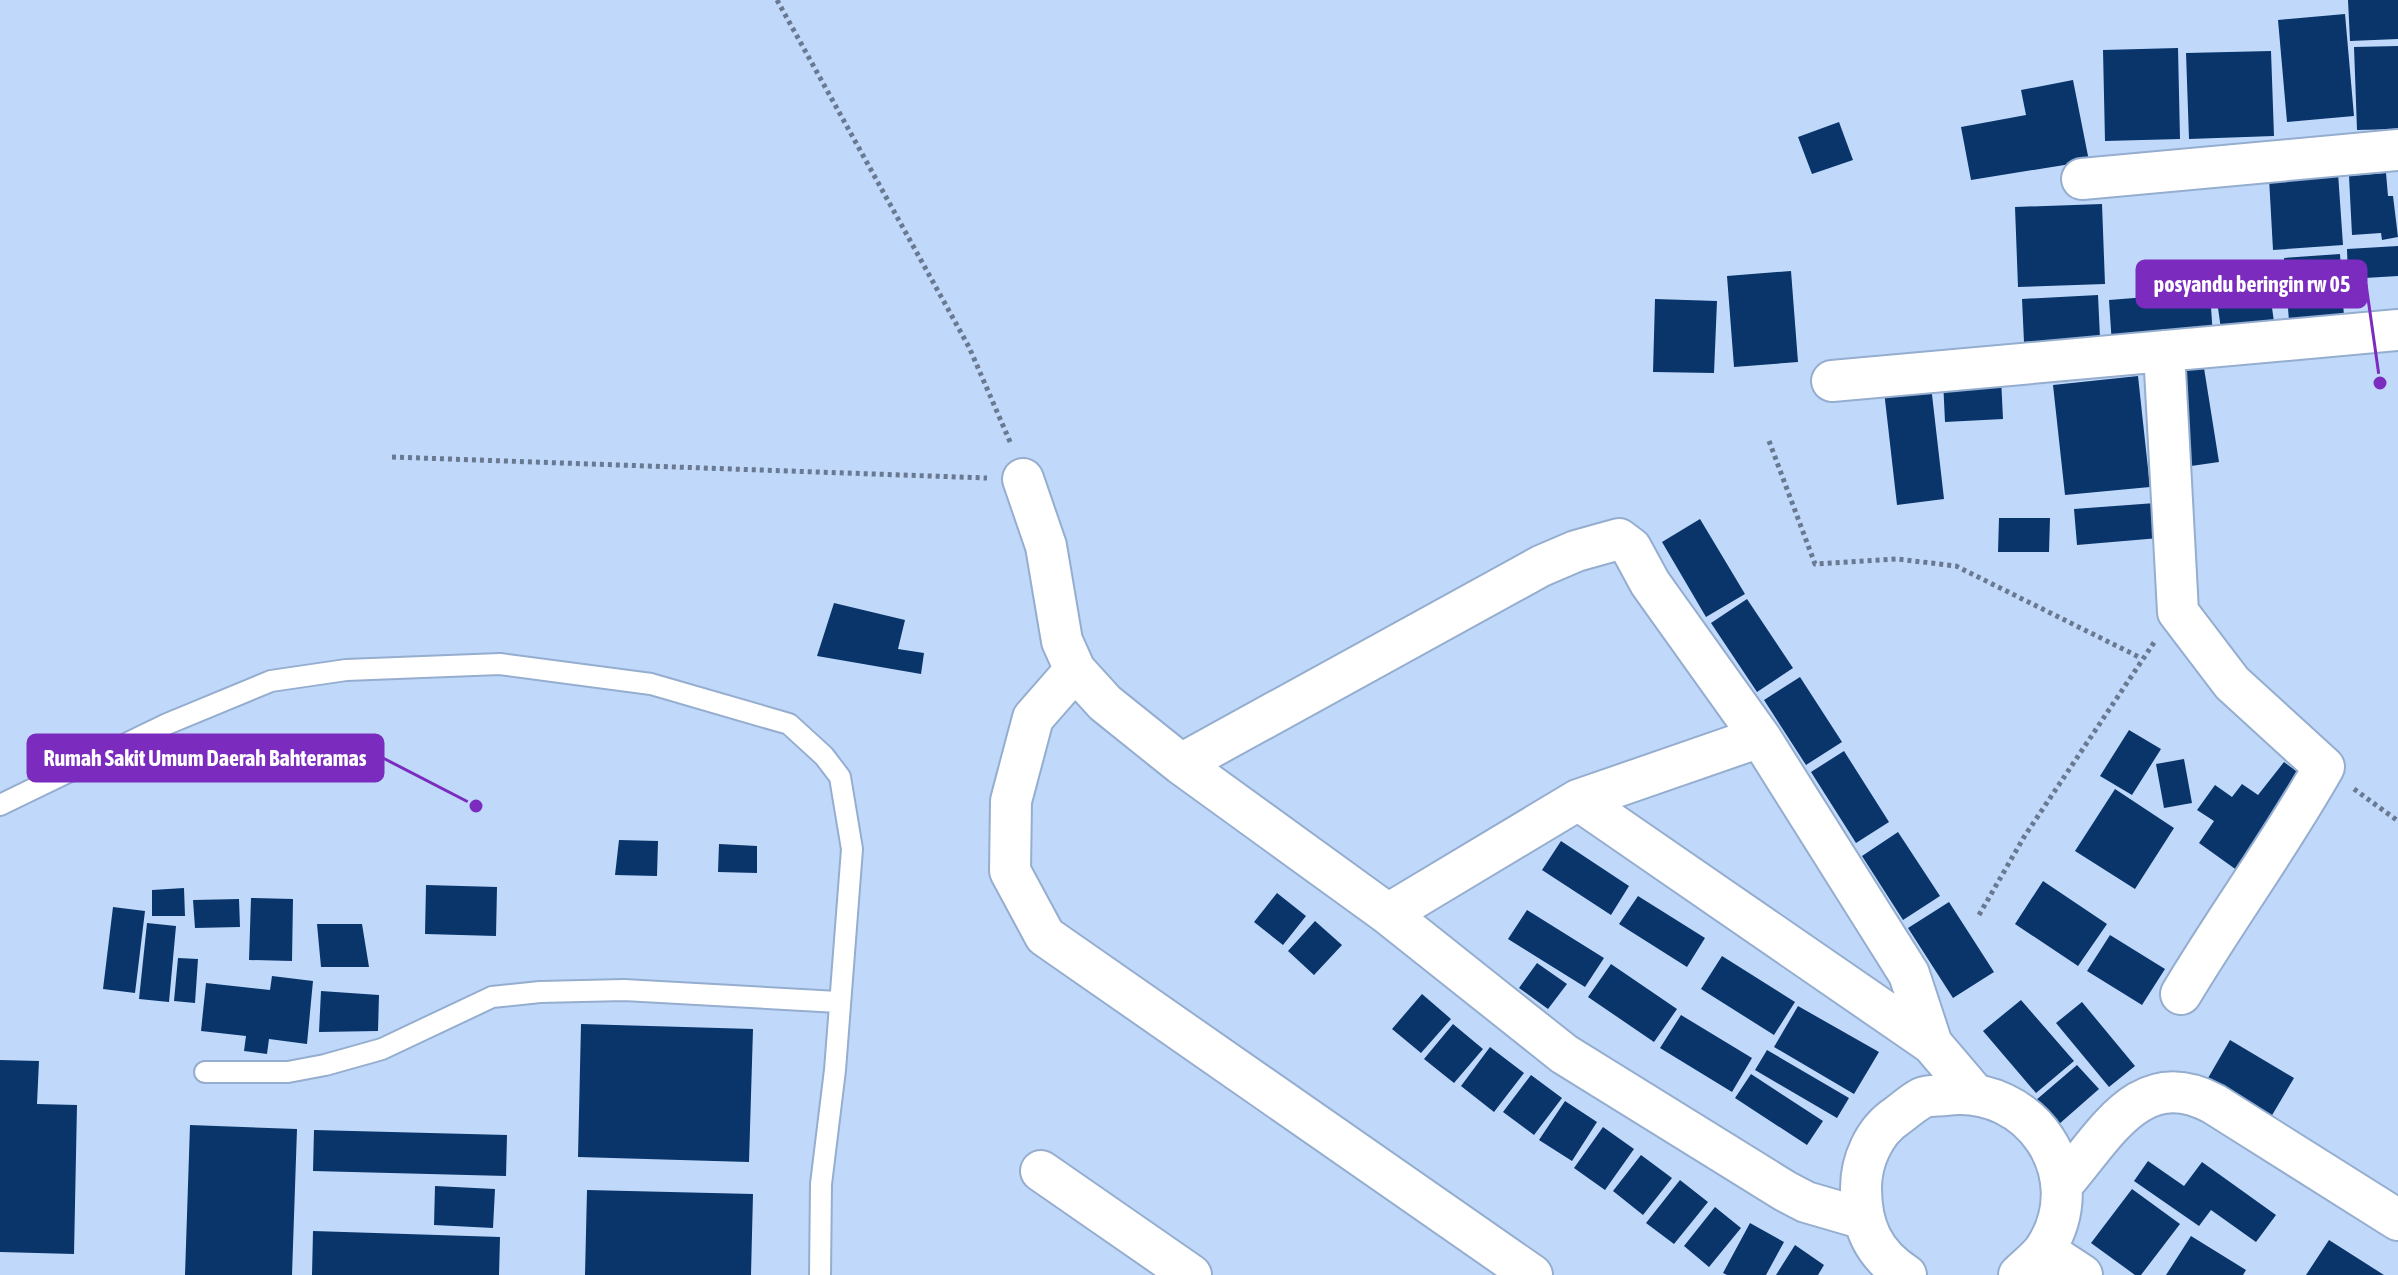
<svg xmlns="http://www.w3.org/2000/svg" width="2398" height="1275" viewBox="0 0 2398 1275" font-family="'Asap Condensed',sans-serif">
	<rect width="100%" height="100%" fill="#c0d9fb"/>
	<path fill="#09356b" d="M2348 0H2398V39L2350 41Z
		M2345 14 2354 116 2287 122 2278 20Z
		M2398 46V129L2357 130 2354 47Z
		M2178 48 2180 139 2105 141 2103 50Z
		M2271 51 2274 136 2189 139 2186 53Z
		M2073 80 2089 161 1971 180 1961 127 2026 115 2021 90Z
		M1839 122 1853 160 1812 174 1798 137Z
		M2338 173 2343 245 2273 250 2269 178Z
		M2386 173 2388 196H2393L2398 237 2382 240 2381 233 2352 235 2349 176Z
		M2102 204 2105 284 2018 287 2015 207Z
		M2398 246V276L2348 279 2347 249Z
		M2340 254 2344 317 2289 321 2284 258Z
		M1791 271 1798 362 1734 367 1727 276Z
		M2268 279 2275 329 2222 336 2215 287Z
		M2210 292 2213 337 2112 345 2109 300Z
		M2098 295 2100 338 2024 342 2022 299Z
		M1655 299 1717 301 1714 373 1653 372Z
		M2204 368 2219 462 2184 467 2169 373Z
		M2138 376 2150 487 2065 495 2053 385Z
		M2001 378 2003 419 1945 422 1943 380Z
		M1931 386 1944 499 1897 505 1884 391Z
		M2169 502 2171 537 2077 545 2074 509Z
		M1999 518H2050L2049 552H1998Z
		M1700 519 1745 594 1706 617 1662 542Z
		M1747 599 1793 668 1757 692 1711 623Z
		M834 603 905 620 898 649 924 653 921 674 817 656Z
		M1800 677 1842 742 1806 765 1764 700Z
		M2129 730 2161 749 2132 795 2100 776Z
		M1844 751 1889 822 1856 843 1811 772Z
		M2184 759 2192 803 2164 808 2156 764Z
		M2284 762 2307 779 2245 876 2199 843 2214 821 2197 810 2215 785 2232 797 2242 784 2258 795Z
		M2115 789 2174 828 2135 889 2075 851Z
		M1898 832 1940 896 1903 920 1862 856Z
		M619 840 658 841 657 876 615 875Z
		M1561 841 1629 886 1611 915 1542 870Z
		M719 844 757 846V873L718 872Z
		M2043 881 2107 924 2078 966 2015 924Z
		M426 885 497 887 496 936 425 934Z
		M184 888 185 916H152V890Z
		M1277 893 1306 916 1283 945 1254 922Z
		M1638 896 1705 938 1687 967 1619 924Z
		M251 898 293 899 292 961 249 960Z
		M239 899 240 927 195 928 193 900Z
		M1949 902 1994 972 1953 998 1908 928Z
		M113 907 145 911 135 993 103 989Z
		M1527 910 1604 958 1585 987 1508 939Z
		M1315 921 1342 945 1314 975 1288 951Z
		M147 923 176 926 169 1002 139 999Z
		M317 924H362L369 967H321Z
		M2110 935 2165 969 2142 1005 2087 971Z
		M1722 956 1795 1002 1774 1035 1701 989Z
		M178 958 198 959 195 1003 174 1001Z
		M1537 963 1567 984 1548 1009 1519 988Z
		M1611 964 1677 1009 1654 1042 1588 997Z
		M272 976 313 981 307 1044 269 1039 267 1054 244 1051 246 1036 201 1031 206 983 270 990Z
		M321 991 379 995 378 1031 319 1032Z
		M1422 994 1451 1019 1421 1053 1392 1029Z
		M2021 1000 2074 1061 2036 1093 1983 1031Z
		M2082 1002 2135 1066 2109 1087 2056 1023Z
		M1798 1006 1879 1052 1854 1094 1774 1047Z
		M1681 1015 1752 1058 1732 1092 1660 1048Z
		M581 1024 753 1029 749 1162 578 1157Z
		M1453 1024 1483 1049 1454 1083 1424 1059Z
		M2230 1040 2294 1078 2268 1122 2204 1085Z
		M1490 1047 1524 1073 1494 1112 1461 1086Z
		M1767 1050 1849 1098 1837 1118 1755 1070Z
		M0 1060 39 1061 37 1104 77 1105 74 1254 0 1252Z
		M2077 1065 2099 1089 2050 1132 2028 1107Z
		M1751 1074 1823 1121 1807 1145 1735 1098Z
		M1531 1075 1562 1098 1534 1135 1503 1112Z
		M1565 1101 1597 1122 1572 1161 1539 1140Z
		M190 1125 297 1129 292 1275H185Z
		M1603 1127 1634 1149 1605 1190 1574 1168Z
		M314 1130 507 1135 506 1176 313 1171Z
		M1641 1155 1672 1178 1643 1215 1613 1191Z
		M2148 1161 2184 1186 2202 1162 2276 1215 2256 1242 2211 1210 2199 1226 2134 1181Z
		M1680 1180 1708 1202 1674 1244 1646 1223Z
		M435 1186 495 1189 493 1228 434 1225Z
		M2132 1189 2180 1224 2141 1275H2135L2091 1243Z
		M587 1190 753 1194 751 1275H585Z
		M1715 1207 1741 1228 1709 1267 1684 1246Z
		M1750 1223 1784 1242 1766 1275H1727L1723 1273Z
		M313 1231 500 1237 499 1275H312Z
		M2191 1236 2246 1270 2243 1275H2166Z
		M2329 1240 2384 1275H2306Z
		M1795 1245 1824 1265 1818 1275H1776Z"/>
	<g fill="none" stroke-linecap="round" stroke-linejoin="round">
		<g stroke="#95adce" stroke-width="24">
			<path id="lane" d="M0 805 167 724 271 681 346 670 500 664 651 684 789 724 824 756 840 777 852 849 835 1070 821 1184 820 1275
				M205 1072H288L325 1065 382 1049 492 997 540 992 624 990 838 1002"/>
		</g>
		<g stroke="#95adce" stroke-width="44">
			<path id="street" d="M2082 179 2398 150
				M2164 351 2178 612 2232 683 2324 767C2280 845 2227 917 2181 994
				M1832 381 2398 330
				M1023 479 1046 546 1062 641 1075 670 1105 703 1181 764 1388 914 1564 1054 1785 1191 1806 1202 1861 1218
				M1075 670 1033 718 1011 801 1010 871 1045 936 1532 1275
				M1181 764 1541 566 1576 551 1619 539 1631 548 1650 583 1760 737 1909 974 1932 1044 1972 1091
				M1578 800 1932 1044
				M1388 914 1578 800 1760 737
				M1041 1171 1191 1275
				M2062 1185C2106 1135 2140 1064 2214 1104L2398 1220
				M2044 1250 2082 1275
				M1906 1275C1873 1254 1861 1226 1861 1188 1861 1161 1874 1131 1897 1116 1905 1110 1914 1102 1922 1098 1929 1095 1939 1096 1946 1095 2031 1084 2093 1175 2045 1249 2038 1259 2027 1267 2019 1275"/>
		</g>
		<path stroke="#687991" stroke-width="5" stroke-dasharray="4 4" stroke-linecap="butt" d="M777 0 969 347 1011 444
			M1769 441 1815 564 1897 559 1956 566 2141 658
			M392 457 987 478
			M2354 789 2398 821
			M1979 915 2024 837 2155 641"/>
		<use href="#lane" stroke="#fff" stroke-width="20"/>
		<use href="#street" stroke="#fff" stroke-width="40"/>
	</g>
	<path fill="none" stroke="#7b2cbf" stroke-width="3" d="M2380 383L2366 284M476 806L383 758"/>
	<g fill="#7b2cbf" stroke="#c0d9fb" stroke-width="3">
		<circle cx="2380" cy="383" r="8"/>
		<circle cx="476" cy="806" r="8"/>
	</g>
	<g fill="#7b2cbf" stroke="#7b2cbf" stroke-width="3">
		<rect x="2137" y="261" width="229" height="46" rx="8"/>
		<rect x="28" y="735" width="355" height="46" rx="8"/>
	</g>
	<g font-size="22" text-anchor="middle" font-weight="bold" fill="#fff">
		<text x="2252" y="292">posyandu beringin rw 05</text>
		<text x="205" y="766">Rumah Sakit Umum Daerah Bahteramas</text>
	</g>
</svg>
